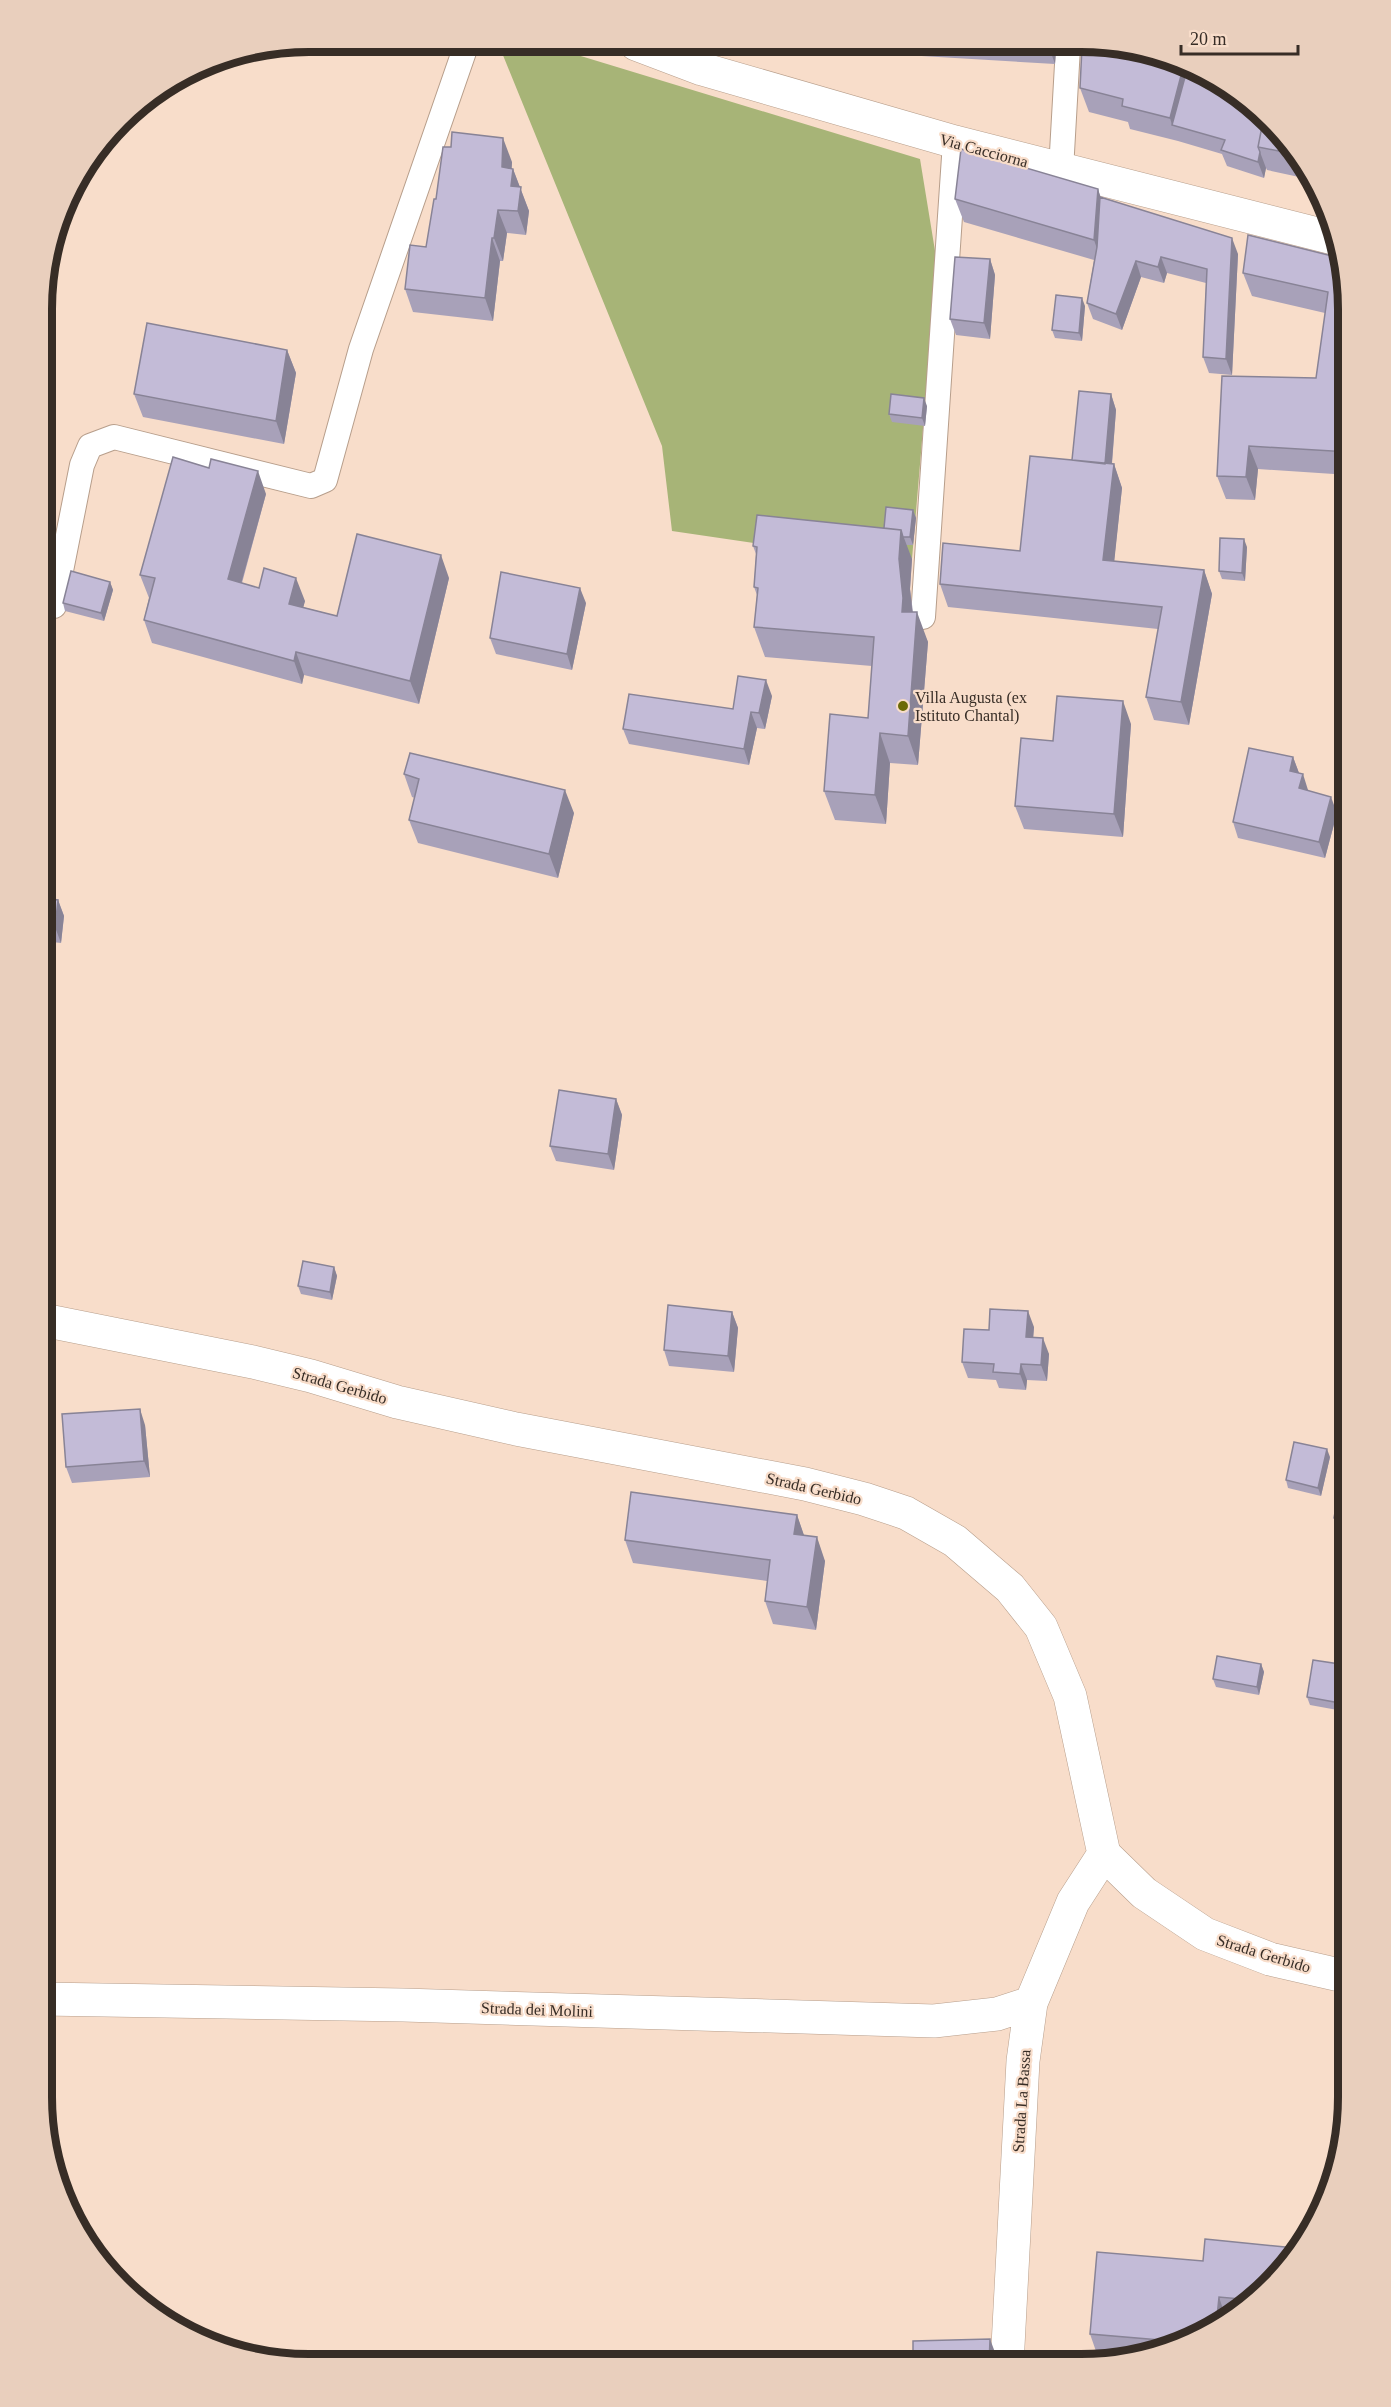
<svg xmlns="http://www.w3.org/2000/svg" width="1391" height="2407" viewBox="0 0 1391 2407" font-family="'Times New Roman',serif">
	<rect width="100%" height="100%" fill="#f8ddca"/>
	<path fill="#a7b477" d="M498 43H538L920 159 937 263 912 559 768 545 672 531 662 446Z"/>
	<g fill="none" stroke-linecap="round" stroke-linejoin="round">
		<g stroke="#b79e8b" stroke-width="26">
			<path id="service" d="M1061 170 1068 47
				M54 606 82 465 90 446 114 437 311 486 325 480 361 349 467 43
				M923 617 955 142"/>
		</g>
		<g stroke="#b79e8b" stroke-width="34">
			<path id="minor" d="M636 44 702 69 955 142 1337 239
				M43 1320 253 1362 311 1376 397 1402 516 1429 805 1484 864 1499 906 1513 955 1541 1010 1588 1041 1627 1070 1696 1104 1854 1144 1893 1205 1934 1270 1959 1348 1977
				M42 1999 403 2005 934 2021 997 2014 1031 2003
				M1007 2365 1023 2061 1031 2003 1073 1902 1104 1854"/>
		</g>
		<use href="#service" stroke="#fff" stroke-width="24"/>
		<use href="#minor" stroke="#fff" stroke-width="33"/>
	</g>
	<path fill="#a8a1b9" d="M868 45 1056 47 1055 64 871 53Z
		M1080 88 1258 108 1304 161 1313 180 1267 170 1266 168 1264 178 1227 166 1222 154 1178 141 1130 129 1128 122 1089 112Z
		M512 162 511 169H513L529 211 526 235 507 233 503 261H500L493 321 413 312 405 289 426 247 436 199Z
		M1098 189 1100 197 1238 254 1232 375 1209 373 1203 357 1206 283 1167 273 1164 283 1141 277 1122 330 1093 319 1087 303 1094 260 964 222 955 199Z
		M1340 258 1349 310V475L1258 469 1255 500 1226 499 1217 476 1316 378 1325 313 1252 296 1243 273Z
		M990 259 995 275 990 339 956 335 950 319Z
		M1085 306 1082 341 1055 338 1052 330Z
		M287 350 296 373 284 444 143 417 134 394Z
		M1111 394 1116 410 1112 464H1114L1122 488 1114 561 1204 570 1212 594 1189 725 1154 720 1146 697 1158 629 948 607 940 584 1020 551Z
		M927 406 925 426 892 422 889 414Z
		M266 494 242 583 305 601 303 607 337 616 449 578 419 704 304 675 302 684 152 643 144 620 149 598 140 575Z
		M913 510 916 518 913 545H906L912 559 910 589 913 612 928 642 918 765 890 763 886 824 835 820 824 791 868 718 872 666 765 657 754 627 757 595 754 587 756 554 753 546 884 528Z
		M1247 547 1245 581 1222 579 1219 571Z
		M110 582 113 590 104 621 65 611 63 603Z
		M586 603 572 670 496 654 490 638Z
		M772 696 765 729 757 728 749 765 629 744 623 729 733 709Z
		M1131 724 1123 837 1024 829 1015 806 1053 741Z
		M1293 757 1299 773 1308 791 1337 813 1325 858 1238 838 1233 822Z
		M404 774 574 813 558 878 418 843 409 820 415 798 412 797Z
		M43 898 58 900 64 916 61 943 43 941Z
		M616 1099 622 1115 614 1170 556 1161 550 1146Z
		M334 1267 337 1276 332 1300 301 1294 298 1286Z
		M732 1312 738 1328 734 1372 669 1366 664 1350Z
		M1034 1327 1033 1338 1049 1354 1047 1381 1027 1380 1026 1390 999 1388 996 1380 968 1378 962 1362 989 1330Z
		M145 1425 150 1477 72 1483 66 1467Z
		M1330 1457 1321 1496 1288 1488 1286 1480Z
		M1349 1459V1536L1340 1534 1334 1518Z
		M797 1515 804 1536 825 1561 816 1630 773 1624 765 1601 767 1581 633 1563 625 1540Z
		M1261 1664 1264 1672 1259 1695 1216 1687 1213 1679Z
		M1346 1665 1349 1672V1678L1343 1711 1310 1705 1307 1697Z
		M1295 2248 1297 2254 1293 2261 1230 2320H1227V2321L1168 2351 1118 2359 1098 2357 1090 2334 1203 2261Z"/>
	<path fill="#888396" d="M1049 47H1056L1055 64Z
		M1184 64 1189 66 1172 125 1170 118Z
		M503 138 512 162 511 184 513 169 529 211 526 235 502 167Z
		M1260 152 1266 168 1264 178 1258 162Z
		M1098 189 1106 213 1102 263 1094 240Z
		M498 210 507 233 503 261 494 238Z
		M492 238 500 261 493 321 485 298Z
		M1232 238 1238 254 1232 375 1226 359Z
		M1161 257 1167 273 1164 283 1158 267Z
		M990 259 995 275 990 339 984 323Z
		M1136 261 1141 277 1122 330 1116 314Z
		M1082 298 1085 306 1082 341 1079 333Z
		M287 350 296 373 284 444 276 421Z
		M44 377 50 392 45 450 44 447Z
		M1111 394 1116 410 1110 486 1104 470Z
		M924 398 927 406 925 426 922 418Z
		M1249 446 1258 469 1255 500 1246 477Z
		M1114 464 1122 488 1112 583 1103 560Z
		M258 471 266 494 236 602 228 579Z
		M913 510 916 518 913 545 910 537Z
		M901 530 912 559 910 589 914 627 902 612 899 559Z
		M1244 539 1247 547 1245 581 1242 573Z
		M441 555 449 578 419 704 410 681Z
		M1204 570 1212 594 1189 725 1181 702Z
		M296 578 305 601 298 627 289 604Z
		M110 582 113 590 104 621 101 613Z
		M580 588 586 603 572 670 567 654Z
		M917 612 928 642 918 765 908 736Z
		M296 652 304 675 302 684 294 661Z
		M766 680 772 696 765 729 759 713Z
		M1123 701 1131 724 1123 837 1114 814Z
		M751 712 757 728 749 765 744 749Z
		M880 733 890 763 886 824 875 795Z
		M1293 757 1299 773 1290 771Z
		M1303 774 1308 790 1305 804 1299 788Z
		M565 790 574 813 558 878 549 854Z
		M1331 797 1337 813 1325 858 1319 842Z
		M58 900 64 916 61 943 55 927Z
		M616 1099 622 1115 614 1170 608 1154Z
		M334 1267 337 1276 332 1300 330 1292Z
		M1028 1311 1034 1327 1032 1353 1026 1337Z
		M732 1312 738 1328 734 1372 728 1356Z
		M1043 1338 1049 1354 1047 1381 1041 1365Z
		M1021 1364 1027 1380 1026 1390 1020 1374Z
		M140 1409 145 1425 150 1477 144 1461Z
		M1327 1449 1330 1457 1321 1496 1318 1488Z
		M797 1515 805 1538 794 1534Z
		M817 1537 825 1561 816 1630 807 1607Z
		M1261 1664 1264 1672 1259 1695 1257 1687Z
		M1346 1665 1349 1672V1678L1343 1711 1340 1703Z
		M1295 2248 1297 2254 1294 2260Z
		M1219 2297 1227 2321 1216 2327Z
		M990 2339 996 2355 995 2365H989Z"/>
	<path fill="#c3bbd7" stroke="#888396" stroke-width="1.5" d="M1082 47H1133L1184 64 1170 118 1122 106 1123 99 1080 88Z
		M1188 66 1199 69 1258 108 1264 116 1258 147 1260 152 1258 162 1221 150 1225 140 1172 125Z
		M1264 116 1299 155 1258 147Z
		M452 132 503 138 502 167 513 169 511 186 521 187 518 211 498 210 494 238H492L485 298 405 289 410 245 426 247 434 199H436L443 147H451Z
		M961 149 1098 189 1094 240 955 199Z
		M1100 197 1232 238 1226 359 1203 357 1207 269 1161 257 1158 267 1136 261 1116 314 1087 303 1097 247Z
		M1248 235 1340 258 1349 310V452L1249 446 1246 477 1217 476 1222 376 1316 378 1328 292 1243 273Z
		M955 257 990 259 984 323 950 319Z
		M1056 295 1082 298 1079 333 1052 330Z
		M147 323 287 350 276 421 134 394Z
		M1079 391 1111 394 1105 464 1072 460Z
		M891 394 924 398 922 418 889 414Z
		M1030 456 1114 464 1103 560 1204 570 1181 702 1146 697 1162 607 940 584 943 543 1020 551Z
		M173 457 209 468 211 459 258 471 228 579 259 588 264 568 296 578 289 604 337 616 357 534 441 555 410 681 296 652 294 661 144 620 155 578 140 575Z
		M886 507 913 510 910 537H903L901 530 884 528Z
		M757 515 901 530 899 559 903 598 902 612H917L908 736 880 733 875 795 824 791 830 714 868 718 874 637 754 627 758 588 754 587 757 547 753 546Z
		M1220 538 1244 539 1242 573 1219 571Z
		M71 571 110 582 101 613 63 603Z
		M501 572 580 588 567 654 490 638Z
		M738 676 766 680 759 713 751 712 744 749 623 729 629 694 733 709Z
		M1057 696 1123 701 1114 814 1015 806 1021 738 1053 741Z
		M1249 748 1293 757 1290 771 1303 774 1299 788 1331 797 1319 842 1233 822Z
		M410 753 565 790 549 854 409 820 419 779 404 774Z
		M43 898 58 900 55 927 43 926Z
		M559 1090 616 1099 608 1154 550 1146Z
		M303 1261 334 1267 330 1292 298 1286Z
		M668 1305 732 1312 728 1356 664 1350Z
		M990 1309 1028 1311 1026 1337 1043 1338 1041 1365 1021 1364 1020 1374 993 1372 994 1364 962 1362 964 1329 989 1330Z
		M140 1409 144 1461 66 1467 62 1414Z
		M1294 1442 1327 1449 1318 1488 1286 1480Z
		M1345 1459H1349V1521L1334 1518Z
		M631 1492 797 1515 794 1534 817 1537 807 1607 765 1601 770 1560 625 1540Z
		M1217 1656 1261 1664 1257 1687 1213 1679Z
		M1313 1660 1346 1665 1340 1703 1307 1697Z
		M1205 2239 1295 2248 1294 2260 1252 2300 1219 2297 1216 2327 1184 2342 1090 2334 1097 2252 1203 2261Z
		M990 2339 989 2365H913V2341Z"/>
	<circle fill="#6b6a07" stroke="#f8ddca" stroke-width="2" cx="903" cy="706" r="6"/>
	<g text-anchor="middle" stroke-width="4.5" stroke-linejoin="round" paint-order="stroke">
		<g font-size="16" fill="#372d26" stroke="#f8ddca">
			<text transform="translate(984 150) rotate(15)" y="6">Via Cacciorna</text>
			<text transform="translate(340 1385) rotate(16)" y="6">Strada Gerbido</text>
			<text transform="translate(814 1488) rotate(13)" y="6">Strada Gerbido</text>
			<text transform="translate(1264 1953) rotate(17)" y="6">Strada Gerbido</text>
			<text transform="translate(537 2009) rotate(2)" y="6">Strada dei Molini</text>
			<text transform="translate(1021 2101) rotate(-86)" y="6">Strada La Bassa</text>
		</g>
		<g font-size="16" fill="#372d26" stroke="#f8ddca" text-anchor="start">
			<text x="915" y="703">Villa Augusta (ex<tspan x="915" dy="18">Istituto Chantal)</tspan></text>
		</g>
	</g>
	<path d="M0 0H1391V2407H0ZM309 52H1081A257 257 0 0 1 1338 309V2097A257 257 0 0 1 1081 2354H309A257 257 0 0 1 52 2097V309A257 257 0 0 1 309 52Z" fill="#e9cfbd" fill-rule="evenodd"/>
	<path fill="none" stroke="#372d26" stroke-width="8" d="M309 52H1081A257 257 0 0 1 1338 309V2097A257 257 0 0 1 1081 2354H309A257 257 0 0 1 52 2097V309A257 257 0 0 1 309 52Z"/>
	<path d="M1181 45v9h117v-9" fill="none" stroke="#372d26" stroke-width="3"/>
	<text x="1190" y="45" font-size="18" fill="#372d26" stroke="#f8ddca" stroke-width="4.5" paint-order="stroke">20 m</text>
</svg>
